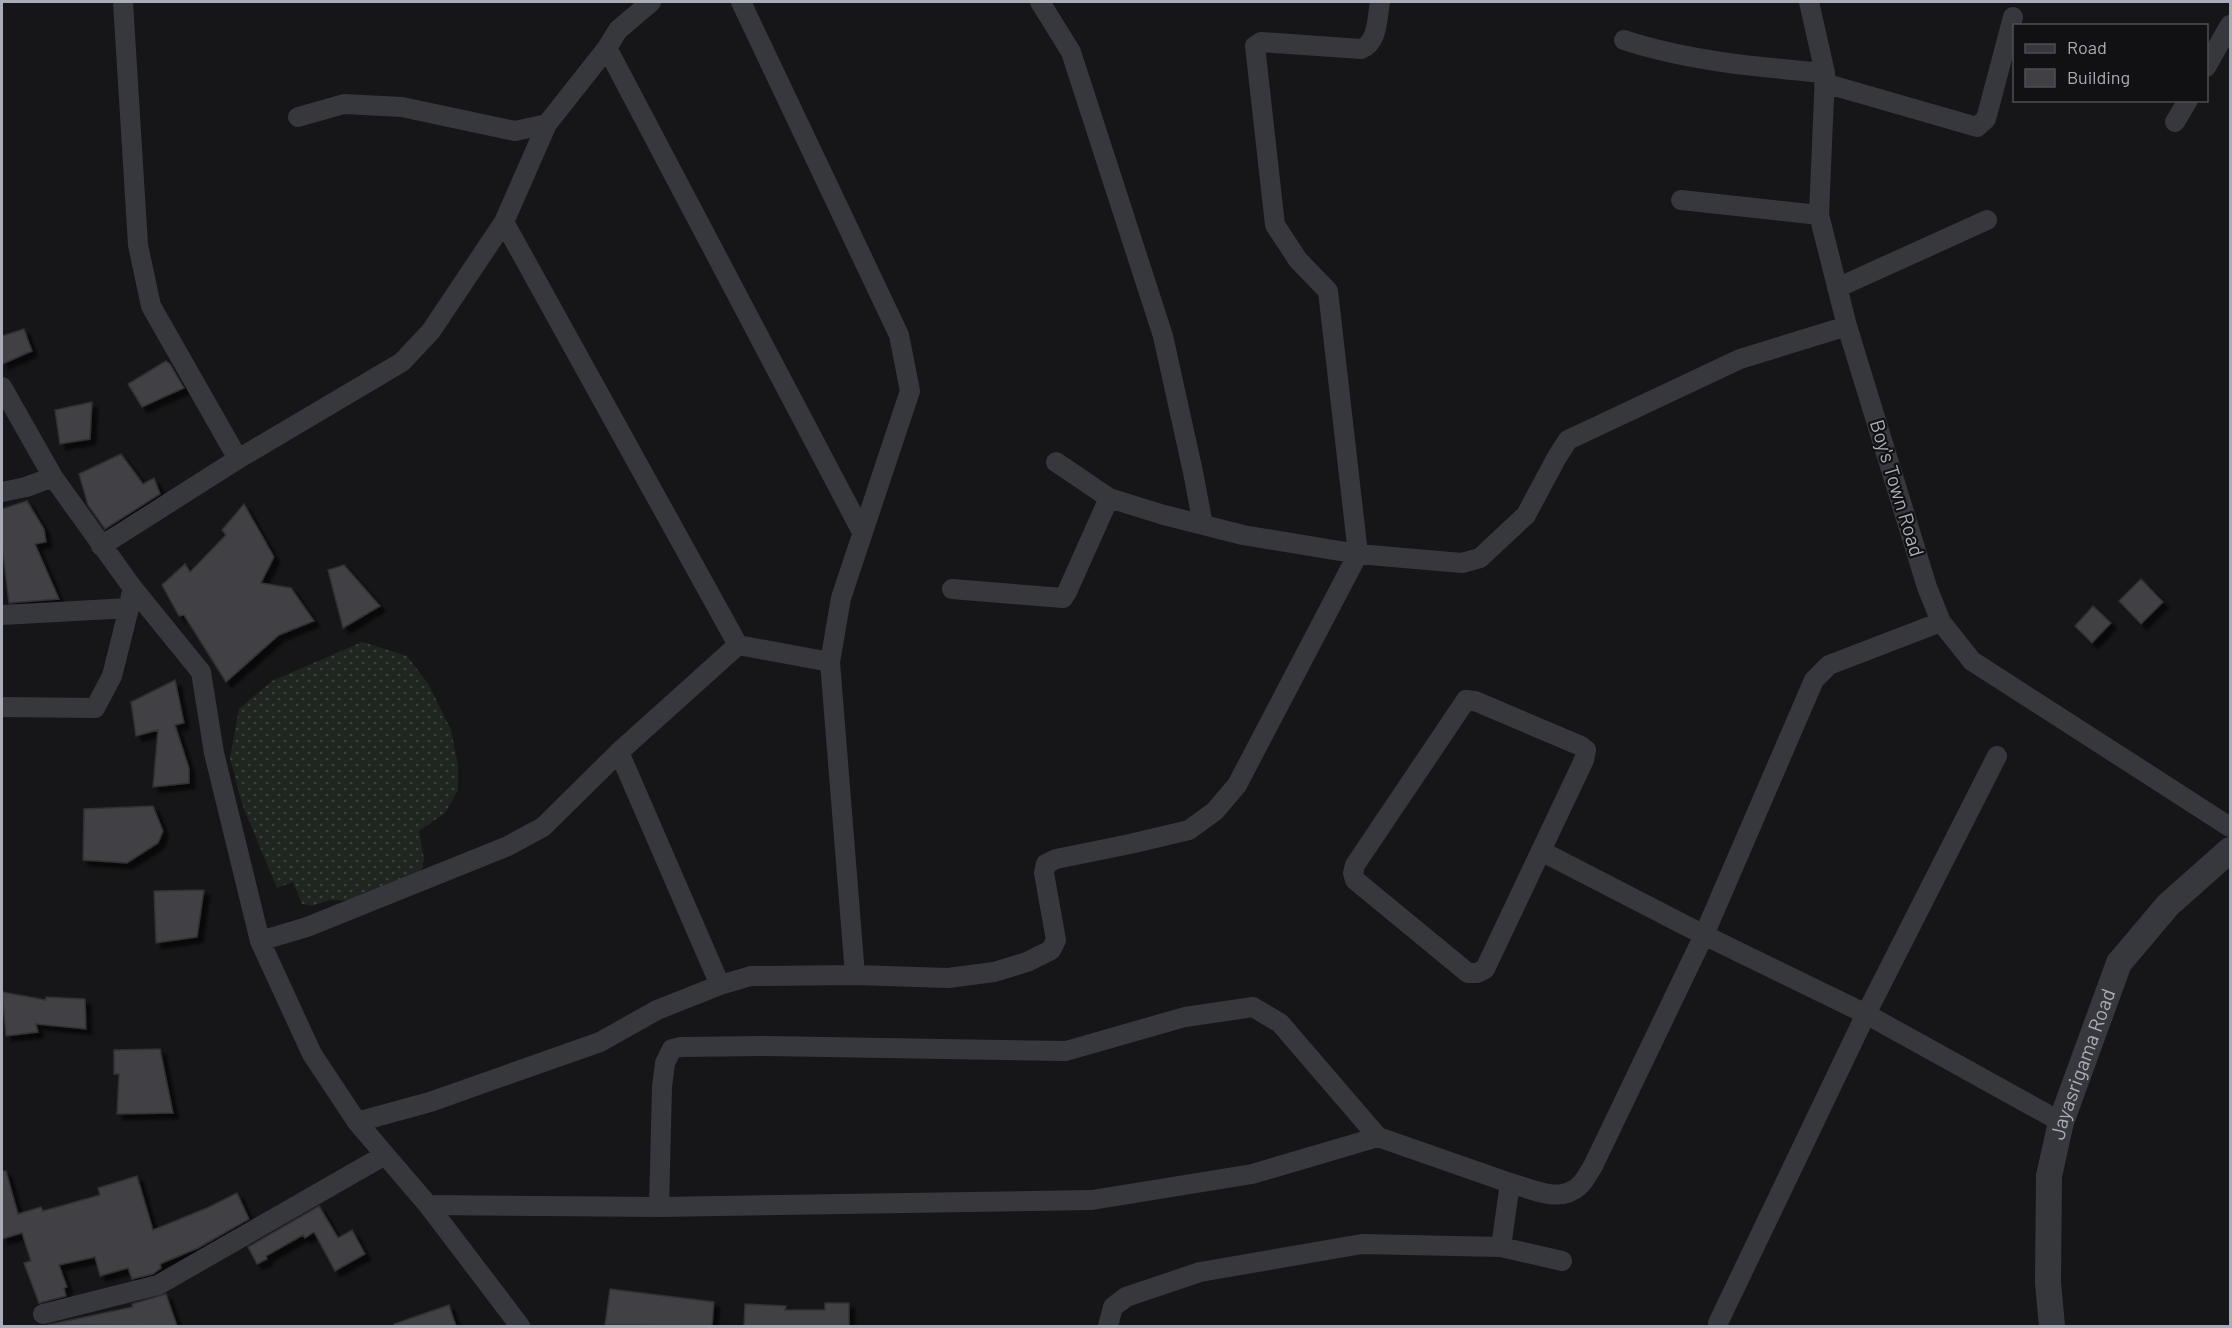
<svg xmlns="http://www.w3.org/2000/svg" width="2232" height="1328" viewBox="0 0 2232 1328" font-family="Barlow,sans-serif">
	<defs>
		<pattern id="grass-dots" width="8" height="8" patternUnits="userSpaceOnUse" patternTransform="scale(1.5)"><rect width="8" height="8" fill="#1e261f"/><path d="M2 2h.1M6 6h.1" fill="none" stroke="#3c433d" stroke-width="1.8" stroke-linecap="round"/></pattern>
		<filter id="shadow"><feDropShadow dx="5.5" dy="5.5" stdDeviation="1.5" flood-color="#0009"/></filter>
	</defs>
	<rect width="100%" height="100%" fill="#161618"/>
	<path fill="url(#grass-dots)" d="M362 642 407 656 429 685 451 730 458 765V790L445 813 419 831 424 859 421 873 353 901 330 900 312 906 302 904 293 882 277 888 242 804 230 758 239 709 272 681Z"/>
	<path fill="#404145" stroke="#303034" stroke-width="1.5" filter="url(#shadow)" d="M24 329 32 351 2 364V336Z
		M166 361 170 364 184 388 142 407 128 384Z
		M92 402 90 439 60 444 55 410Z
		M121 454 143 484 154 478 160 494 105 529 88 505 79 474Z
		M27 501 44 529 46 542 35 544 59 599 9 603 2 546V509Z
		M244 504 274 557 261 583 291 588 314 621 279 635 226 682 184 615 179 616 162 585 185 564 190 572 226 535 222 530Z
		M344 565 380 606 343 628 328 570Z
		M2141 579 2163 602 2141 624 2119 601Z
		M2093 606 2111 623 2092 643 2075 626Z
		M175 680 184 723 175 725 189 768V783L153 787 158 730 136 736 131 702Z
		M153 806 163 831 158 843 127 863 83 860 84 809Z
		M204 890 197 937 156 943 154 891Z
		M2 992 46 1000V997L85 999 86 1029 36 1024 38 1032 6 1036Z
		M160 1049 173 1113 117 1114 119 1074H114V1050Z
		M2 1171H6L18 1214 41 1207 43 1211 100 1195 98 1188 137 1176 153 1230 207 1208 237 1193 249 1219 198 1248 160 1264 161 1268 153 1274 132 1279 128 1268 100 1276 95 1257 59 1265 67 1287 64 1288 66 1296 39 1303 24 1263 31 1261 22 1233 2 1239Z
		M319 1206 338 1238 352 1230 365 1254 335 1271 314 1232 305 1238 303 1235 266 1256 267 1259 257 1264 248 1247Z
		M610 1289 714 1302 712 1326 605 1325Z
		M166 1294 177 1326 47 1325 133 1307 132 1304Z
		M825 1303H849V1326H744L745 1304 786 1306 785 1310H825Z
		M449 1305 456 1326H394V1324Z"/>
	<g fill="none" stroke-linecap="round" stroke-linejoin="round">
		<path stroke="#37383d" stroke-width="20" d="M123 2 138 245 151 306 238 459
			M741 2 899 335 910 391 841 598 830 662 855 975
			M1040 2 1071 52 1163 336 1193 472 1203 525
			M1809 2 1825 73 1819 215 1847 326 1927 587 1941 622 1972 661 2230 827
			M1624 40C1688 61 1757 67 1825 73
			M607 48 862 532
			M2206 67 2230 25
			M1824 83 1977 127 1986 119 2013 17
			M298 117 344 104 402 107 515 131 547 124
			M2175 122 2188 100
			M1681 200 1819 215
			M504 222 738 645 619 752 720 985
			M1837 288 1987 220
			M2 387 53 477 132 587 201 672 214 753 260 941 312 1054 357 1122 428 1205 520 1326
			M1056 462 1109 498 1164 515 1243 535 1358 554 1328 291 1298 260 1275 225 1255 46 1261 42 1361 49C1378 43 1377 18 1380 2
			M2 492 26 487 53 477
			M101 546 238 459 402 362 431 331 504 222 547 124 607 48 618 30 651 2
			M952 589 1063 598 1067 592 1109 498
			M2 615 129 608 131 595
			M738 645 830 662
			M1466 700 1475 701 1581 746 1586 750 1584 760 1485 969 1477 973H1468L1355 880 1353 873 1355 865Z
			M2 707 95 708 112 676 129 608
			M1541 851 1704 935 1866 1014 2061 1122
			M260 941 307 927 508 846 543 827 619 752
			M357 1122 430 1102 600 1042 657 1010 720 985 751 976 855 975 948 978 994 972 1027 962 1051 950 1056 940 1044 873 1046 864 1056 859 1130 844 1189 830 1215 811 1237 785 1358 554 1462 563 1480 558 1526 515 1557 457 1568 440 1740 359 1847 326
			M1510 1183C1532 1189 1560 1204 1579 1186 1585 1181 1589 1172 1593 1166L1704 935 1814 680 1829 665 1941 622
			M428 1205 659 1207 1092 1200 1252 1174 1378 1137 1510 1183 1501 1247 1362 1244 1200 1272 1126 1297 1113 1307 1108 1326
			M659 1207 662 1087 665 1063 672 1049 681 1047 765 1046 1066 1051 1185 1017 1253 1007 1280 1023 1378 1137
			M1501 1247 1562 1261
			M43 1314 158 1285 385 1155
			M1718 1323 1866 1014 1997 756"/>
		<path stroke="#37383d" stroke-width="26" id="s1" d="M2052 1326 2048 1283 2049 1176 2061 1122 2119 963 2168 905 2230 850"/>
	</g>
	<g text-anchor="middle" stroke-width="4.5" stroke-linejoin="round" paint-order="stroke">
		<g font-size="20" fill="#a8adb8" stroke="#111113">
			<text transform="translate(1897 488) rotate(73)" y="7">Boy's Town Road</text>
			<text dy="7" stroke="none"><textPath href="#s1" startOffset="267">Jayasrigama Road</textPath></text>
		</g>
	</g>
	<rect width="2232" height="1328" fill="none" stroke="#a8adb8" stroke-width="6"/>
	<rect x="2013" y="24" width="195" height="78" fill="#111113" stroke="#4d4f55" stroke-width="1.5"/>
	<rect x="2025" y="44" width="30" height="9" fill="#37383d" stroke="#4d4f55" stroke-width="1.5"/>
	<text x="2067" y="54" font-size="18" fill="#a8adb8">Road</text>
	<rect x="2025" y="69" width="30" height="18" fill="#404145" stroke="#4d4f55" stroke-width="1.5"/>
	<text x="2067" y="84" font-size="18" fill="#a8adb8">Building</text>
</svg>
